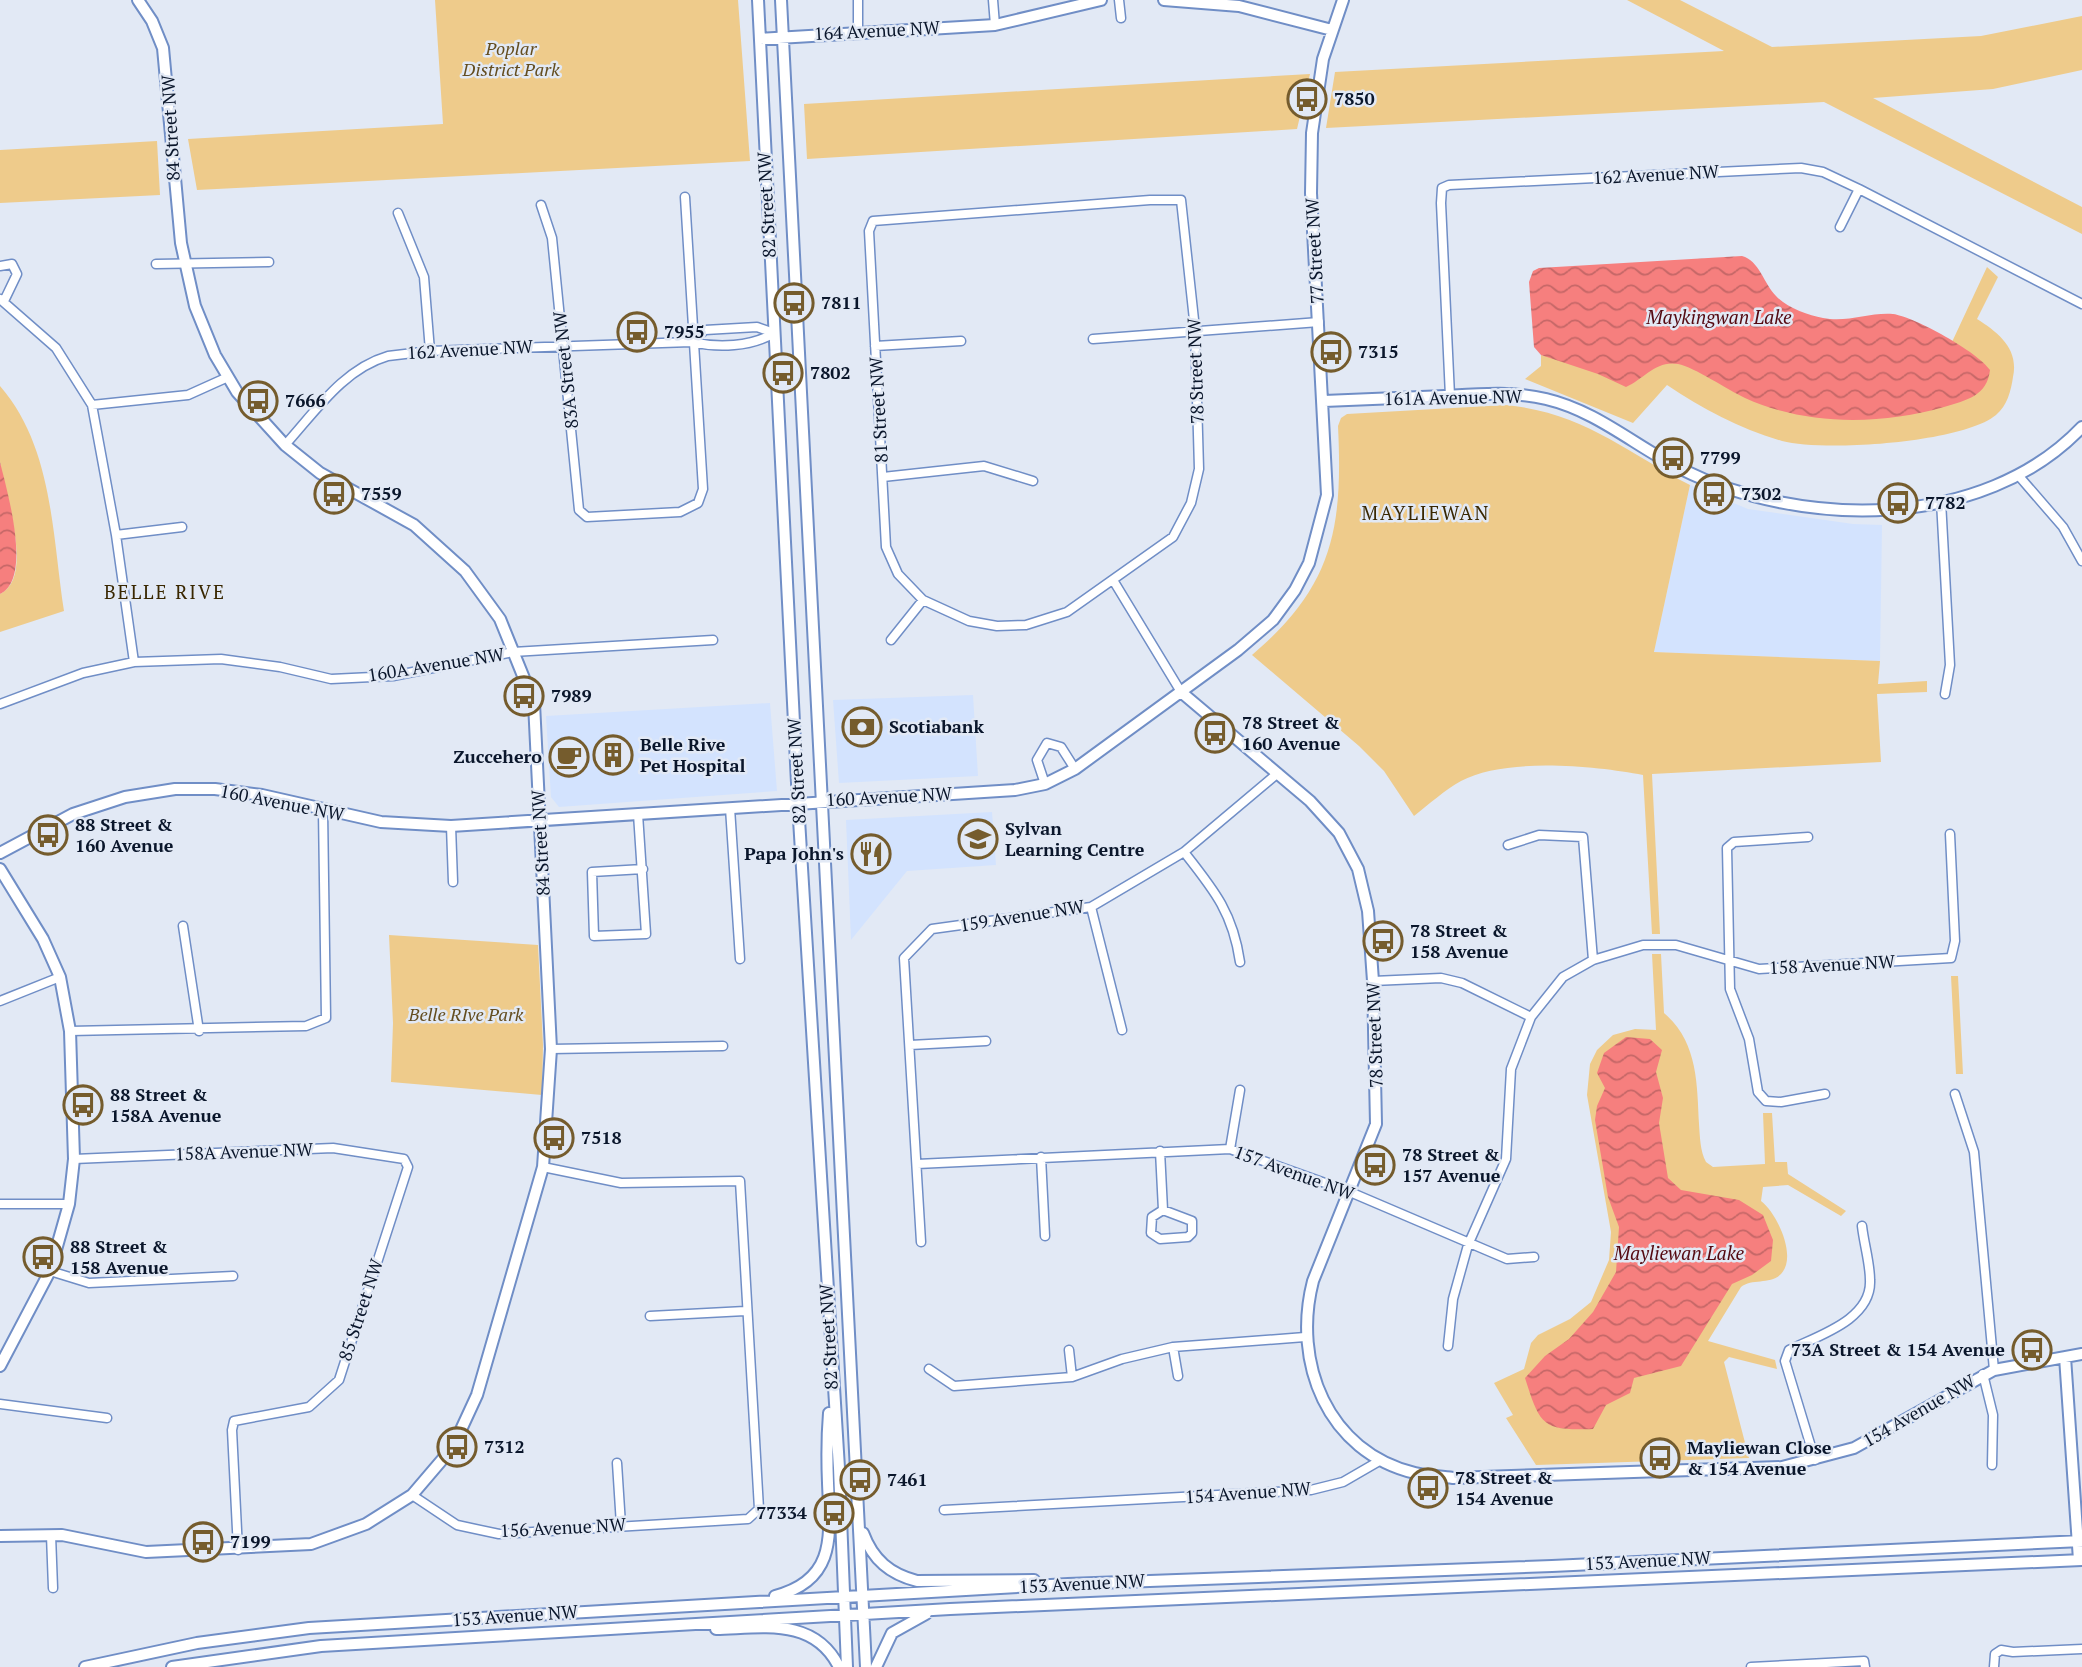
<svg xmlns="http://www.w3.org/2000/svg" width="2082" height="1667" viewBox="0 0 2082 1667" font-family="'PT Serif',serif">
	<defs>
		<pattern id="water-waves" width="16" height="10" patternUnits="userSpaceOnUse" patternTransform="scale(1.75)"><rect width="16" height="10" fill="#f67f7e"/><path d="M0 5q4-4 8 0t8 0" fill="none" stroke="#c56767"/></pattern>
	</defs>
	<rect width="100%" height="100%" fill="#e2e9f5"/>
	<path fill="#d3e3fe" d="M1690 485 1748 509 1853 524 1882 525 1880 661 1654 652Z
		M973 695 978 776 839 783 833 700Z
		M770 703 777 791 559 807 551 797 546 716Z
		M992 812 996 865 907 871 851 940 846 820Z"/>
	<path fill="#eecb8b" d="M435 0H738L750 161 197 190 188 139 443 124Z
		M1627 0H1680L1772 47 1981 36 2082 16V70L1993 89 1873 98 2082 207V234L1824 102 1326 128 1335 72 1724 51Z
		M1310 74 1297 129 807 159 804 104Z
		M157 141 160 195 0 203V150Z
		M1987 267 1998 277 1977 319C1999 333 2019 349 2013 377 2011 391 2007 406 1996 415 1962 443 1824 452 1782 441 1740 429 1703 409 1667 385L1633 423 1525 379 1541 366V355L1617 367 1667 354 1956 384 1952 342Z
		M0 386C53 447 52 534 64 611L0 632V594C36 577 3 492 0 462 0 437 0 411 0 386Z
		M1506 405C1584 413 1624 451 1690 485L1654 652 1880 661 1878 684 1927 681V692L1877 694 1881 762 1652 774 1660 934H1652L1643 775C1595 766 1505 757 1461 781 1445 790 1429 804 1414 816L1384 771 1359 746 1252 655C1333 586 1343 529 1338 426L1341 418 1347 414Z
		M389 935 538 945 543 1045 542 1095 391 1082 393 1023Z
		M1652 954H1661L1664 1013C1698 1042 1697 1084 1699 1124 1700 1137 1700 1151 1706 1162L1713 1167 1765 1164 1763 1113H1772L1775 1162H1787L1788 1174 1846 1211 1841 1216 1788 1185 1763 1187 1761 1201C1776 1212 1798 1256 1781 1274 1770 1285 1752 1278 1741 1287L1708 1341 1775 1360 1777 1369 1729 1357 1724 1362 1749 1458 1536 1465 1506 1418 1513 1415 1494 1383 1524 1369 1531 1343 1538 1335 1570 1319 1591 1302 1609 1260 1611 1232 1587 1095 1590 1064 1597 1050 1613 1035 1635 1029 1656 1030Z
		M1951 976H1958L1963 1074H1956Z"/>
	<path fill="url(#water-waves)" d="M1742 256C1759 260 1764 284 1776 296 1787 308 1808 315 1823 318 1847 323 1870 312 1893 314 1915 317 1978 352 1990 370 1987 396 1967 400 1944 407 1881 425 1806 426 1745 398 1728 390 1694 367 1678 364 1656 360 1644 379 1626 387L1598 374 1541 355 1534 347 1529 282 1533 271 1539 268Z
		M0 462C7 491 33 579 0 594Z
		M1626 1037 1650 1039 1662 1050 1656 1072 1663 1098 1659 1123 1668 1178 1681 1190 1739 1200 1763 1215 1773 1240 1771 1261 1752 1275 1732 1284 1681 1366 1634 1378 1630 1393 1606 1405 1593 1429C1542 1431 1540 1425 1525 1378L1545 1356 1569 1339 1593 1312 1616 1272 1619 1227 1608 1197 1595 1120 1597 1106 1605 1088 1597 1073 1604 1053Z"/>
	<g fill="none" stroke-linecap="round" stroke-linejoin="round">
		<g stroke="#708ec6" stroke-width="11">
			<path id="street" d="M858 0V32
				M993 0 995 25
				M1119 0 1121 18
				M1150 200H1181L1195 329 1199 469 1191 503 1173 537 1067 612 1026 625 997 626 969 621 923 600 898 574 886 547 869 231 873 221Z
				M541 205 552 238 579 510 587 517 680 512 698 503 703 489 685 197
				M398 213 424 277 430 351
				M1840 227 1859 189
				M156 264 269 262
				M0 266 12 264 17 274 4 301
				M0 299 56 348 92 405 116 535 134 662
				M1093 339 1319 322
				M691 342 705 330 757 327 774 333
				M875 346 961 341
				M1450 396 1441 203 1442 188 1449 185 1801 168 1823 172 1859 189 2082 304
				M92 405 188 395 228 377
				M285 445C315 412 343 369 388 356L430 351 691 342C718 348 751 347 774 333
				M2018 475 2063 527 2082 561
				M883 477 984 466 1033 481
				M1941 501 1950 665 1945 694
				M116 535 182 527
				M1113 580 1181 692
				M891 640 923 600
				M0 704 83 673 134 662 221 659 280 667 331 679 393 676 513 652 713 640
				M1045 784 1037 760 1047 743 1061 747 1075 769
				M730 808 740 959
				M638 814 646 934 594 936 592 872 643 869
				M451 826 453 882
				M1808 837 1734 842 1727 848 1730 989 1749 1039 1758 1092 1766 1101 1781 1102 1825 1094
				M1508 845 1539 835 1583 837 1593 960
				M1184 852C1214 890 1233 913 1240 962
				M1091 907 1122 1030
				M183 926 199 1031
				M1373 981 1441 978 1462 983 1531 1017
				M0 1001 60 977
				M70 1031 306 1026 326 1018 323 810
				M910 1045 986 1041
				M551 1049 723 1046
				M1955 1094 1974 1152 1994 1370
				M1230 1149 1240 1090
				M1160 1151 1163 1210
				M1041 1157 1045 1236
				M74 1159 333 1148 404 1159 408 1167 339 1380 309 1407 234 1421 232 1430 238 1550
				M917 1164 1230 1149 1350 1192 1507 1259 1534 1257
				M0 1204H69
				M1163 1210 1192 1221V1233L1188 1237 1160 1239 1151 1233 1152 1217Z
				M921 1242 904 958 932 929 1091 907 1184 852 1278 773
				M50 1271 89 1283 233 1276
				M650 1316 745 1311
				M1448 1346 1453 1299 1468 1245 1506 1159 1511 1069 1531 1017 1563 977 1593 960 1643 945H1676L1759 969 1951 958 1955 941 1950 834
				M1173 1347 1178 1376
				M1069 1350 1072 1377
				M929 1369 954 1386 1072 1377 1122 1359 1173 1347 1305 1337
				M1983 1374 1993 1415 1992 1465
				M0 1404 107 1418
				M1815 1460 1785 1361 1789 1350C1817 1336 1872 1320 1870 1280 1870 1263 1864 1244 1862 1226
				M617 1463 621 1525
				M412 1495 457 1525 499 1534 748 1519 759 1509 740 1181 621 1183 543 1167
				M944 1510 1311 1490 1343 1482 1381 1460
				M51 1535 53 1588
				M1751 1667 1864 1661 1865 1667
				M1994 1667 1995 1654 2001 1650 2013 1652 2082 1649"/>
		</g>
		<g stroke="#708ec6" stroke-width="14">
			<path id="secondary" d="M758 0 798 803 839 1468 847 1667
				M781 0 866 1667
				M1164 0 1239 6 1332 30
				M760 39 995 25 1101 0
				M1324 401C1364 399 1405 398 1445 396 1479 394 1513 391 1546 399 1597 411 1635 446 1681 469 1802 529 1983 531 2082 427
				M1181 692 1310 801 1339 833 1358 869 1368 911 1373 981 1376 1124 1313 1281C1292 1362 1327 1452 1415 1473 1427 1476 1440 1476 1453 1478L1782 1467 1854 1448 1994 1370 2082 1354
				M0 853 73 814 125 797 175 789H215L262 795 381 822 451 826 1015 790 1045 784 1075 769 1238 650 1273 620 1295 590 1309 563 1327 495 1311 193 1312 133 1323 59 1343 0
				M0 869 43 939 60 977 70 1031 74 1159 69 1204 50 1271 0 1366
				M2065 1357 2079 1560
				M863 1533C873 1560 890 1574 917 1581L1034 1580
				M0 1536 62 1535 146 1552 311 1544 366 1524 412 1495 453 1447 477 1395 543 1167 551 1049 534 703 500 619 465 571 414 525 320 473 285 445 237 392 215 355 195 306 181 243 163 48 152 21 138 0
				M775 1596C837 1580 830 1535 828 1483 827 1459 827 1437 829 1413
				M716 1629C763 1628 814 1617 839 1667
				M85 1667 197 1643 309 1628 1068 1584 1552 1566 2082 1541
				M172 1667 321 1646 950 1609 2082 1560
				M876 1667 892 1633 926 1614"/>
		</g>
		<use href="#street" stroke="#fff" stroke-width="8"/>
		<use href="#secondary" stroke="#fff" stroke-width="10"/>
	</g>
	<defs>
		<g id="bus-ring" transform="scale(2.0125)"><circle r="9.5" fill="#e2e9f5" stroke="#755c2d" stroke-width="1.5"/><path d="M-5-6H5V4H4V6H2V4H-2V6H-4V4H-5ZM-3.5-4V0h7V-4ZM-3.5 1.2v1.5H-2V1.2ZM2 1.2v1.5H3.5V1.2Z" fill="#755c2d"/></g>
		<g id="bank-ring" transform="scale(2.0125)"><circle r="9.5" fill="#e2e9f5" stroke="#755c2d" stroke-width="1.5"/><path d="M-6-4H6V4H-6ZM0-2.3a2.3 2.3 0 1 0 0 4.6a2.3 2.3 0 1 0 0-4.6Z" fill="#755c2d"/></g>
		<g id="building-ring" transform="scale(2.0125)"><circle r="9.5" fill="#e2e9f5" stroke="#755c2d" stroke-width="1.5"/><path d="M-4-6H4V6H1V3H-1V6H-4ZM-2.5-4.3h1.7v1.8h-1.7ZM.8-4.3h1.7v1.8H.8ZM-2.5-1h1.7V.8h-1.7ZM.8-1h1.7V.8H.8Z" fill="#755c2d"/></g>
		<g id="cafe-ring" transform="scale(2.0125)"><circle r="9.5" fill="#e2e9f5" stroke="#755c2d" stroke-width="1.5"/><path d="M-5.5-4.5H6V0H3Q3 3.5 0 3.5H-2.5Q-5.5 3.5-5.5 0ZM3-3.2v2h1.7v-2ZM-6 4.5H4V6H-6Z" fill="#755c2d"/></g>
		<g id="school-ring" transform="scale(2.0125)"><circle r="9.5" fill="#e2e9f5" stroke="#755c2d" stroke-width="1.5"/><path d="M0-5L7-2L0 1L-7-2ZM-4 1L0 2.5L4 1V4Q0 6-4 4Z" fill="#755c2d"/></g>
		<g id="restaurant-ring" transform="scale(2.0125)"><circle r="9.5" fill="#e2e9f5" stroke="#755c2d" stroke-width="1.5"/><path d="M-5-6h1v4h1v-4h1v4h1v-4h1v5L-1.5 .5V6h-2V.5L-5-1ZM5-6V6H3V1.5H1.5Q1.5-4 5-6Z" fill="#755c2d"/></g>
	</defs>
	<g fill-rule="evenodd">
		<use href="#bus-ring" x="1307" y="99"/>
		<use href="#bus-ring" x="794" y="303"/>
		<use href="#bus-ring" x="637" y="332"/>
		<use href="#bus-ring" x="1331" y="352"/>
		<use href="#bus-ring" x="783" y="373"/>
		<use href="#bus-ring" x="258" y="401"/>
		<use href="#bus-ring" x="1673" y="458"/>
		<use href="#bus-ring" x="334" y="494"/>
		<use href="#bus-ring" x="1714" y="494"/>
		<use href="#bus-ring" x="1898" y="503"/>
		<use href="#bus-ring" x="524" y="696"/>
		<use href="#bank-ring" x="862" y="727"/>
		<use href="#bus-ring" x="1215" y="733"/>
		<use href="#building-ring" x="613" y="755"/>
		<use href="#cafe-ring" x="569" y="757"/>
		<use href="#bus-ring" x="48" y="835"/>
		<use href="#school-ring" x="978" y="839"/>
		<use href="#restaurant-ring" x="871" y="854"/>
		<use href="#bus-ring" x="1383" y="941"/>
		<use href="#bus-ring" x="83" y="1105"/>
		<use href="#bus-ring" x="554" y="1138"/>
		<use href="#bus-ring" x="1375" y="1165"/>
		<use href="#bus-ring" x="43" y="1257"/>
		<use href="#bus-ring" x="2032" y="1350"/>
		<use href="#bus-ring" x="457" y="1447"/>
		<use href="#bus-ring" x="1660" y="1458"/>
		<use href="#bus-ring" x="860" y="1480"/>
		<use href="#bus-ring" x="1428" y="1488"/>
		<use href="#bus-ring" x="834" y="1513"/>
		<use href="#bus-ring" x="203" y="1542"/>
	</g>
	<g text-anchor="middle" stroke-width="5" stroke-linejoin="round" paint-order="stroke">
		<g font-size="18" fill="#0a162b" stroke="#e2e9f5">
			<text transform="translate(877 31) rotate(-3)" y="6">164 Avenue NW</text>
			<text transform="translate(171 128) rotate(-93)" y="6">84 Street NW</text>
			<text transform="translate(1656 175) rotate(-3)" y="6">162 Avenue NW</text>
			<text transform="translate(767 205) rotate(-93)" y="6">82 Street NW</text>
			<text transform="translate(1315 251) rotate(-93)" y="6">77 Street NW</text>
			<text transform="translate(470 350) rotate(-3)" y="6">162 Avenue NW</text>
			<text transform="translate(566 370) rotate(-96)" y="6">83A Street NW</text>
			<text transform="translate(1196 371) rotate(-92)" y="6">78 Street NW</text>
			<text transform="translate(1453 398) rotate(-1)" y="6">161A Avenue NW</text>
			<text transform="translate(879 410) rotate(-93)" y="6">81 Street NW</text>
			<text transform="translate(436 665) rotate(-9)" y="6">160A Avenue NW</text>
			<text transform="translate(797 771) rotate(-93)" y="6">82 Street NW</text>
			<text transform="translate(889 797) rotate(-3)" y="6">160 Avenue NW</text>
			<text transform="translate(282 803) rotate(11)" y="6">160 Avenue NW</text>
			<text transform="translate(541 843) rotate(-93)" y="6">84 Street NW</text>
			<text transform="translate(1022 916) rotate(-9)" y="6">159 Avenue NW</text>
			<text transform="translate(1832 965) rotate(-3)" y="6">158 Avenue NW</text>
			<text transform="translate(1375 1035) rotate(-92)" y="6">78 Street NW</text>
			<text transform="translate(244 1152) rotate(-2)" y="6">158A Avenue NW</text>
			<text transform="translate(1294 1173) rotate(20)" y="6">157 Avenue NW</text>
			<text transform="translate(361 1310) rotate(-72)" y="6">85 Street NW</text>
			<text transform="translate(829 1337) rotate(-93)" y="6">82 Street NW</text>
			<text transform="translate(1919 1411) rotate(-30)" y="6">154 Avenue NW</text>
			<text transform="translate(1248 1493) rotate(-4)" y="6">154 Avenue NW</text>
			<text transform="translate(563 1528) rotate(-3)" y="6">156 Avenue NW</text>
			<text transform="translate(1648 1561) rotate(-3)" y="6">153 Avenue NW</text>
			<text transform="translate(1082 1584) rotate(-3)" y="6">153 Avenue NW</text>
			<text transform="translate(515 1616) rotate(-4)" y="6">153 Avenue NW</text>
		</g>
		<g font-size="18" font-style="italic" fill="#644d1f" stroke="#e2e9f5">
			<text x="511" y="55">Poplar<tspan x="511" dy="21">District Park</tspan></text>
			<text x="466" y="1021">Belle RIve Park</text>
		</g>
		<g font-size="18" font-weight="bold" fill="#0a162b" stroke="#e2e9f5" text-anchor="start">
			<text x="1334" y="105">7850</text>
			<text x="821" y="309">7811</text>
			<text x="664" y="338">7955</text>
			<text x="1358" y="358">7315</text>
			<text x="810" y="379">7802</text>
			<text x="285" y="407">7666</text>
			<text x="1700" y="464">7799</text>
			<text x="361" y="500">7559</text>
			<text x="1741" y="500">7302</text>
			<text x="1925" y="509">7782</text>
			<text x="551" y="702">7989</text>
			<text x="1242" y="729">78 Street &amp;<tspan x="1242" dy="21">160 Avenue</tspan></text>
			<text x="889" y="733">Scotiabank</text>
			<text x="640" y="751">Belle Rive<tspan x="640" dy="21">Pet Hospital</tspan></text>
			<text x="542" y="763" text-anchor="end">Zuccehero</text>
			<text x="75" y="831">88 Street &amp;<tspan x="75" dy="21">160 Avenue</tspan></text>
			<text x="1005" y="835">Sylvan<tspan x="1005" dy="21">Learning Centre</tspan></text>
			<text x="844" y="860" text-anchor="end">Papa John's</text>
			<text x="1410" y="937">78 Street &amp;<tspan x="1410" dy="21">158 Avenue</tspan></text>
			<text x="110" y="1101">88 Street &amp;<tspan x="110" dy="21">158A Avenue</tspan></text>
			<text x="581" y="1144">7518</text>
			<text x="1402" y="1161">78 Street &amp;<tspan x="1402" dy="21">157 Avenue</tspan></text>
			<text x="70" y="1253">88 Street &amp;<tspan x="70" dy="21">158 Avenue</tspan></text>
			<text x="2005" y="1356" text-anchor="end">73A Street &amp; 154 Avenue</text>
			<text x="484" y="1453">7312</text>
			<text x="1687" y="1454">Mayliewan Close<tspan x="1687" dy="21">&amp; 154 Avenue</tspan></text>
			<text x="1455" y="1484">78 Street &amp;<tspan x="1455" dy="21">154 Avenue</tspan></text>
			<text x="887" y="1486">7461</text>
			<text x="807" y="1519" text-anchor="end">77334</text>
			<text x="230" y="1548">7199</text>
		</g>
		<g font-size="19" font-style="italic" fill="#540911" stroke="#e2e9f5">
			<text x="1719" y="324">Maykingwan Lake</text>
			<text x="1679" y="1260">Mayliewan Lake</text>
		</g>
		<g font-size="19" letter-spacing="2" fill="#392700" stroke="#e2e9f5">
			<text x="1426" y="520">MAYLIEWAN</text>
			<text x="165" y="599">BELLE RIVE</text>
		</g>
	</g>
</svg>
